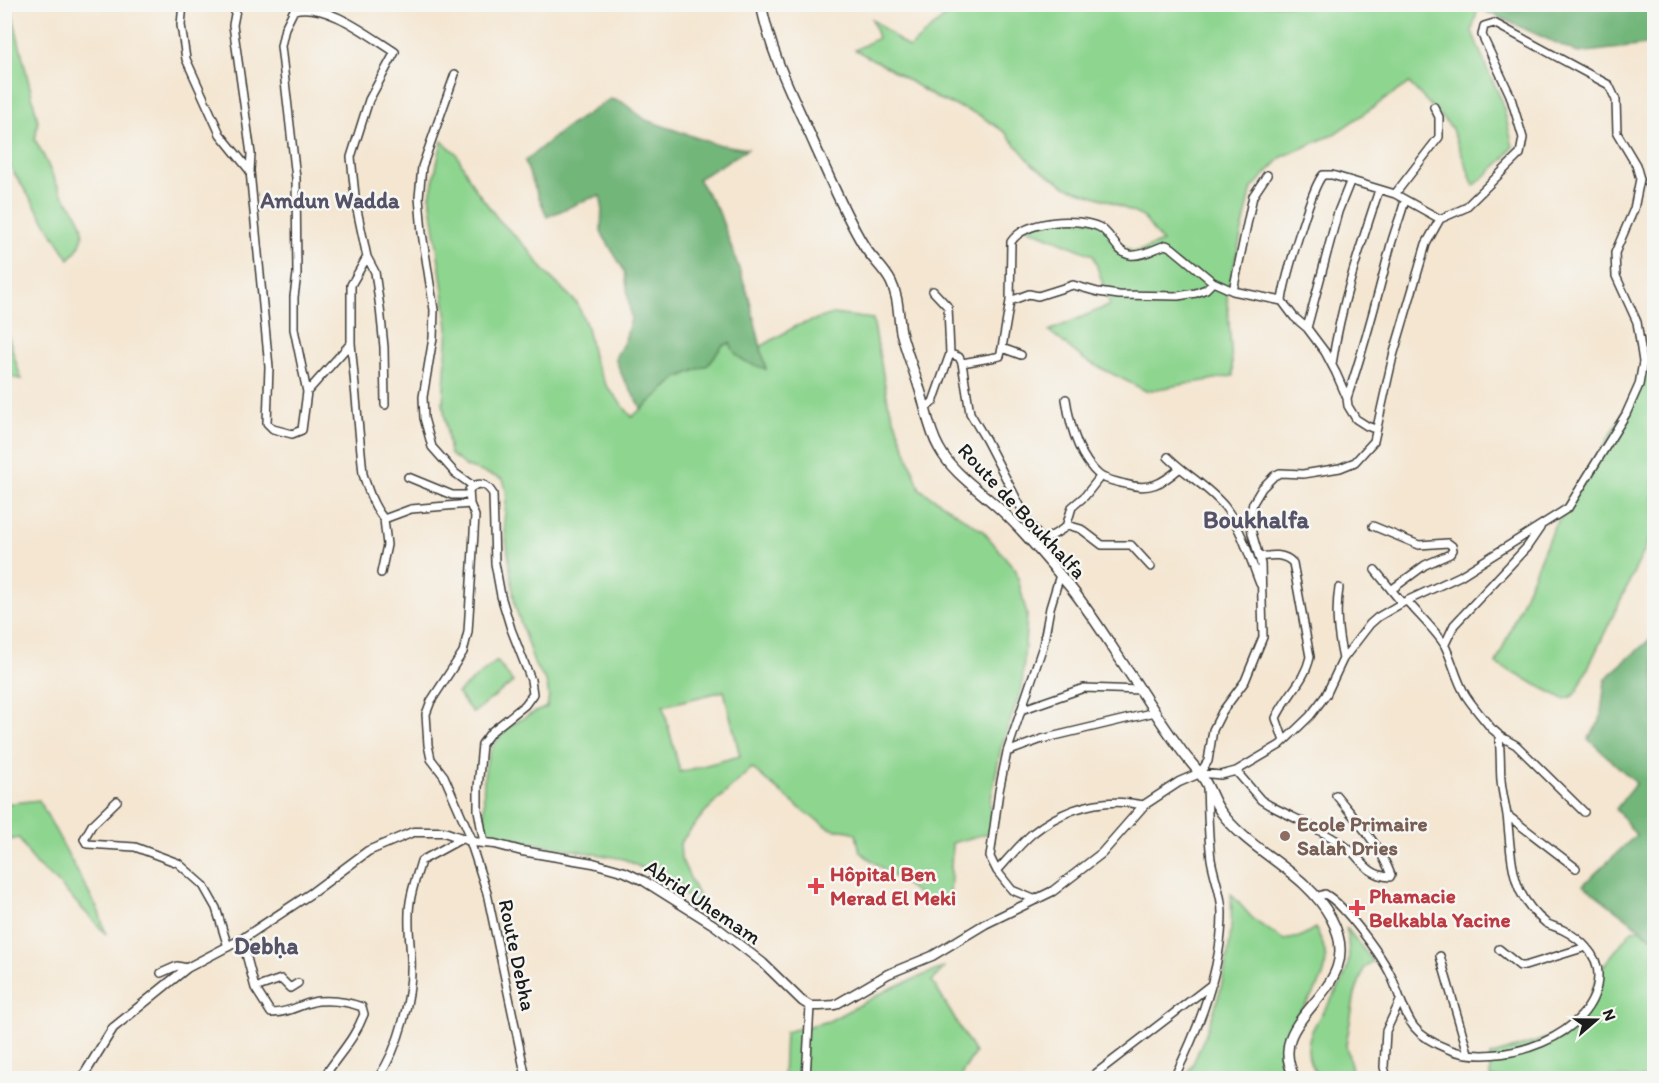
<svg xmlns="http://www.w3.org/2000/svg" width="1659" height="1083" viewBox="0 0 1659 1083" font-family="Itim,sans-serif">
	<rect width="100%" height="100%" fill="#f6f6f2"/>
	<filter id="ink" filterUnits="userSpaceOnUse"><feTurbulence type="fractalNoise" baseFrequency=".0167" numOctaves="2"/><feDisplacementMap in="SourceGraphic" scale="12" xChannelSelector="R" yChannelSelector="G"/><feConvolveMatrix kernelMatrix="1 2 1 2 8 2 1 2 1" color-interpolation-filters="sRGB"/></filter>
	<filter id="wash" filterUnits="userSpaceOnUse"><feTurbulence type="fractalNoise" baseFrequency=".008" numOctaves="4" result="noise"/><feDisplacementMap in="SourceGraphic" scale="24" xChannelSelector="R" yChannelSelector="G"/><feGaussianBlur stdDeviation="1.35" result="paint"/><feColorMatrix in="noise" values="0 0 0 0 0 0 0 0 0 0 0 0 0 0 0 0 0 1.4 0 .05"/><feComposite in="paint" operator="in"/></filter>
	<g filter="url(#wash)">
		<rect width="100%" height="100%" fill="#f4e6d1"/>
		<path fill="#8ed590" stroke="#557856" stroke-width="1.5" fill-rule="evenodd" d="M10 4 38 121 35 140C45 156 51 174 60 190 67 203 82 215 83 231 84 242 77 251 69 259L5 159 4 5Z
			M958 5H1472L1478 8 1472 31 1487 69 1502 101 1513 147 1504 159 1474 186 1451 127 1409 83 1334 134 1282 157 1252 188 1227 296 1233 376 1146 391 1085 360 1049 331 1110 305 1093 255 1022 226 1047 217 1098 221 1108 227 1121 245 1133 252 1145 249 1162 242 1143 217 1109 201 1067 187 1033 165 1005 132 979 115 936 98 889 68 855 50 878 38 872 19 909 48Z
			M442 141 456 153 474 187 498 219 528 249 546 273 577 303 587 327 594 361 606 385 632 417 677 378 708 365 722 346 730 343 765 369 760 347 796 326 833 314 873 319 888 402 920 489 983 531 1016 570 1027 615 1022 687 1001 748 990 804 993 832 952 843 950 899 935 906 860 852 856 834C846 827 840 833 830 828 801 812 777 789 752 768L705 812 680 843 681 858 704 909 658 876 624 859 493 836 485 827C481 763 481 733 547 707L549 696 546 681 535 666 515 606 504 522 507 494 503 479 467 467 450 454 443 403 448 327 430 196ZM724 691 740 756 680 772 663 706Z
			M5 325 21 379 5 376Z
			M1654 352V530L1576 693 1571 697 1564 699 1496 664 1553 528 1568 508 1639 385Z
			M497 661 513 682 473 713 457 693Z
			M39 800 99 912 106 934 56 881 35 864 19 838 5 841V804Z
			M1231 894 1254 920 1284 940 1300 937 1315 928C1352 987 1282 1005 1282 1056 1282 1063 1285 1072 1288 1078H1186C1214 1022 1235 958 1231 894Z
			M1346 927 1373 962 1364 968 1355 994 1346 1045 1353 1075 1356 1078H1319C1285 1034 1339 1007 1348 965 1350 953 1348 939 1346 927Z
			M1640 929 1654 939V1078H1490V1056L1557 1035 1587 1009 1599 971 1632 930Z
			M945 967 932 981 975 1053 963 1071 961 1078H783L785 1032 829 1021 891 988Z"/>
		<path fill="#72b67a" stroke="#47694b" stroke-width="1.5" d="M1472 5H1654V44L1578 53Z
			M610 99 622 102 646 120 715 144 748 149 698 179 719 212 749 297 766 369C748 363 737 362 730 343L722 346 708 365 677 378 642 409 623 378 615 358 625 340 631 319 625 272 601 232 602 204 600 196 588 199 547 217C540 198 531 181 525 161L564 129Z
			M1654 636V939L1583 885 1636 835 1616 809 1636 783 1588 739 1600 721 1605 681 1610 674Z"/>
	</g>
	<g filter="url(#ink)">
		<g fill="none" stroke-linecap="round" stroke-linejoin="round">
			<g stroke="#3c3a37" stroke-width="10">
				<path id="minor" d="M183 4 181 25 186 59 220 134 250 171
					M237 4 233 25 251 154 250 171 269 367 267 423 273 429 292 434 302 430 307 392 351 343
					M1494 23 1609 85 1616 100 1617 133 1636 165 1640 179 1634 209 1615 253 1616 276 1637 322 1643 362 1639 385 1626 414 1568 508 1460 576 1402 603 1378 617 1370 624 1343 659 1326 695 1310 716 1280 745 1236 771 1221 775 1200 773 1208 761 1213 730 1222 712 1245 681 1263 637 1261 564 1252 533 1250 517 1253 503 1262 488 1274 476 1280 473 1303 474 1340 468 1355 462 1374 441 1393 356 1426 244 1440 219 1465 208 1520 154 1523 138 1510 95 1482 35 1484 26Z
					M455 74 422 167 419 197 422 233 434 310 433 338 423 397 424 418 432 447 455 473 473 486
					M1267 175 1253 196 1233 291 1282 301 1294 317 1307 328 1325 352 1336 373 1347 398 1348 406 1356 419 1367 426 1375 429
					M1395 194 1439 137V117L1434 107
					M367 257 351 285V343L363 474C368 490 373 506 384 519L411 509 470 504
					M933 291 948 307 950 354
					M1010 301 1029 294 1038 296 1073 285 1098 292 1119 295 1178 296 1196 293 1206 289 1213 282
					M1282 301C1284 282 1312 185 1323 175H1332L1395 194 1440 219
					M1307 328 1338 212 1350 182
					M1002 348 1010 301 1011 242C1025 220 1077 217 1099 227 1112 233 1115 252 1130 255 1142 257 1155 248 1166 245L1172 248 1213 282 1233 291
					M962 363 996 357 1000 356 1002 348 1021 355
					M1332 364C1341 304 1360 247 1379 190
					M307 392 294 329V297L297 274 296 178 281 46 285 28 294 10C327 2 368 35 395 52L369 100 351 157 356 205 367 257 375 272 380 308 384 347 385 405
					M1347 398C1364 349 1377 299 1390 248 1394 232 1401 216 1405 200
					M1066 399C1070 426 1078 457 1099 475 1105 480 1118 482 1125 484 1149 491 1162 484 1180 468
					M925 408 933 402 950 354 959 357 962 363 970 413 986 440 1028 521 1042 541
					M1168 457C1186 475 1209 487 1225 507 1242 529 1250 559 1260 584
					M408 477 452 495H468
					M1067 525 1081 529 1102 545H1131L1151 567
					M1373 526 1419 545 1448 543 1452 546 1453 550 1450 554 1425 565 1391 590
					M1040 543 1066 527 1072 507 1085 496 1100 477
					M1259 557C1272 555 1284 553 1293 563L1310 657C1305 681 1286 696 1276 718L1284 741
					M1375 570 1402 603
					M381 573 387 545 384 519
					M1339 588C1335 613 1338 635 1343 659
					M1445 644 1454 625 1527 547 1540 528
					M1021 710 1084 688 1141 690
					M1498 735 1516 745 1584 812
					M1007 752 1042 739 1155 712
					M1236 771 1261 800 1269 805C1294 818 1322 830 1345 846 1362 858 1365 875 1390 877L1391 875C1380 845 1356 820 1336 795
					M117 801 92 825 84 839 87 844 135 847 178 863 203 885 216 908 228 947
					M1507 815 1576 868
					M470 841 487 893 526 1078
					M473 842 444 776 431 759 428 745 426 714 431 701 463 652 468 632 475 516 470 504 469 490C478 480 487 484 493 494L495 563 501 596 511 629 531 680 533 694 525 705 491 732 482 744 478 788V810L484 843
					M997 871C1008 859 1020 844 1033 833 1065 808 1103 797 1144 805
					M1316 897 1325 894C1344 904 1383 957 1392 978 1408 1015 1405 1032 1448 1049 1498 1069 1599 1037 1598 974 1598 954 1579 938 1563 930 1557 927 1551 926 1546 923 1536 915 1526 903 1520 891 1510 868 1510 840 1507 815 1505 803 1502 792 1501 780 1500 771 1501 740 1498 734 1496 732 1493 730 1491 728 1483 718 1474 708 1466 696 1456 680 1453 662 1445 646 1440 635 1416 612 1407 601
					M1036 900 1012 890 997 871 990 857 999 791 1007 752 1043 646 1050 608 1060 575
					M242 939 255 988 271 1013C292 1013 301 1003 318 1001 332 1000 349 1002 362 1007L364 1014C355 1038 340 1053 326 1074L327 1078
					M1499 949 1520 966H1525L1586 947
					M1440 956 1468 1053
					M161 973 177 966 187 968
					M255 988 281 979 290 988 298 983
					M378 1078C399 1048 413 996 411 958 410 940 407 921 410 902 412 888 417 875 421 861L463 838
					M806 1078 810 1006
					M1090 1078 1212 984
					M1174 1078C1199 1028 1222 970 1222 913 1222 894 1214 878 1211 859 1208 835 1208 810 1207 786
					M1387 1078 1384 1067 1386 1031 1400 1001"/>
			</g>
			<g stroke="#3c3a37" stroke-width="11">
				<path id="tertiary" d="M82 1078 113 1028 187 968 242 939 313 892 368 851 413 832H444L473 842 495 844 522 851 593 863 625 872 644 881 714 925 763 963 802 1001 810 1006H820L835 1005 888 974 932 956 985 924 1053 891 1102 853 1144 805 1179 782 1200 773"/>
			</g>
			<g stroke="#3c3a37" stroke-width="12">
				<path id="secondary" d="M761 4C772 59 794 98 816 148 831 181 845 215 864 246 872 259 884 268 891 282 899 298 898 315 901 332 906 351 913 368 919 387 926 407 928 429 939 448 953 474 981 491 1002 511 1027 534 1049 562 1071 588 1095 618 1114 651 1136 683 1150 705 1164 727 1179 747 1186 758 1196 767 1203 778 1210 788 1213 801 1221 812 1251 853 1306 871 1331 918 1372 994 1259 1013 1295 1078"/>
			</g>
			<use href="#minor" stroke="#fff" stroke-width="7"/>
			<use href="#tertiary" stroke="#fff" stroke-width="8"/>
			<use href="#secondary" stroke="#fff" stroke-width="9"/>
		</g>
	</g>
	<circle fill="#8d6e63" stroke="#f6f6f2" stroke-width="2" cx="1285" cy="836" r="6"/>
	<g fill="#e0444e" stroke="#f6f6f2" stroke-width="2">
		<path d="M813 877h6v6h6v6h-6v6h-6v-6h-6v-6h6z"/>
		<path d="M1354 899h6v6h6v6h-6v6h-6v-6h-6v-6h6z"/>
	</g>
	<g text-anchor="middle" stroke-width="5" stroke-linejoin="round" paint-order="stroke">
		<g font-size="21" fill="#1c1c1c" stroke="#f6f6f2">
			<text transform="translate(1022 511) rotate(47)" y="7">Route de Boukhalfa</text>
			<text transform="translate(703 902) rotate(34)" y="7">Abrid Uhemam</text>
			<text transform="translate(517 955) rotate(78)" y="7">Route Debha</text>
		</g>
		<g font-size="21" font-weight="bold" fill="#785e54" stroke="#f6f6f2" text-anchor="start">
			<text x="1297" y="831">Ecole Primaire<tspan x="1297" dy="24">Salah Dries</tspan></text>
		</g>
		<g font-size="21" font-weight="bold" fill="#be3a42" stroke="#f6f6f2" text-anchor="start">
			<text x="830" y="881">Hôpital Ben<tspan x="830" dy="24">Merad El Meki</tspan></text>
			<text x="1369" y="903">Phamacie<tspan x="1369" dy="24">Belkabla Yacine</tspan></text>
		</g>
		<g font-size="22" font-weight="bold" fill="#565268" stroke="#f6f6f2">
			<text x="330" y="208">Amdun Wadda</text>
		</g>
		<g font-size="24" font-weight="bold" fill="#565268" stroke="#f6f6f2">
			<text x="1256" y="528">Boukhalfa</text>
			<text x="266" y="954">Debḥa</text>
		</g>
	</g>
	<rect width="1659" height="1083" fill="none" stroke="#f6f6f2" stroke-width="24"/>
	<g transform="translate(1596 1020) rotate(70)" stroke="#f6f6f2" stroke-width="4.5" paint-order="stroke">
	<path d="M0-4.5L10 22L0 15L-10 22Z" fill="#1c1c1c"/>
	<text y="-9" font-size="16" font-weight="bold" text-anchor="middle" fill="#1c1c1c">N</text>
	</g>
</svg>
